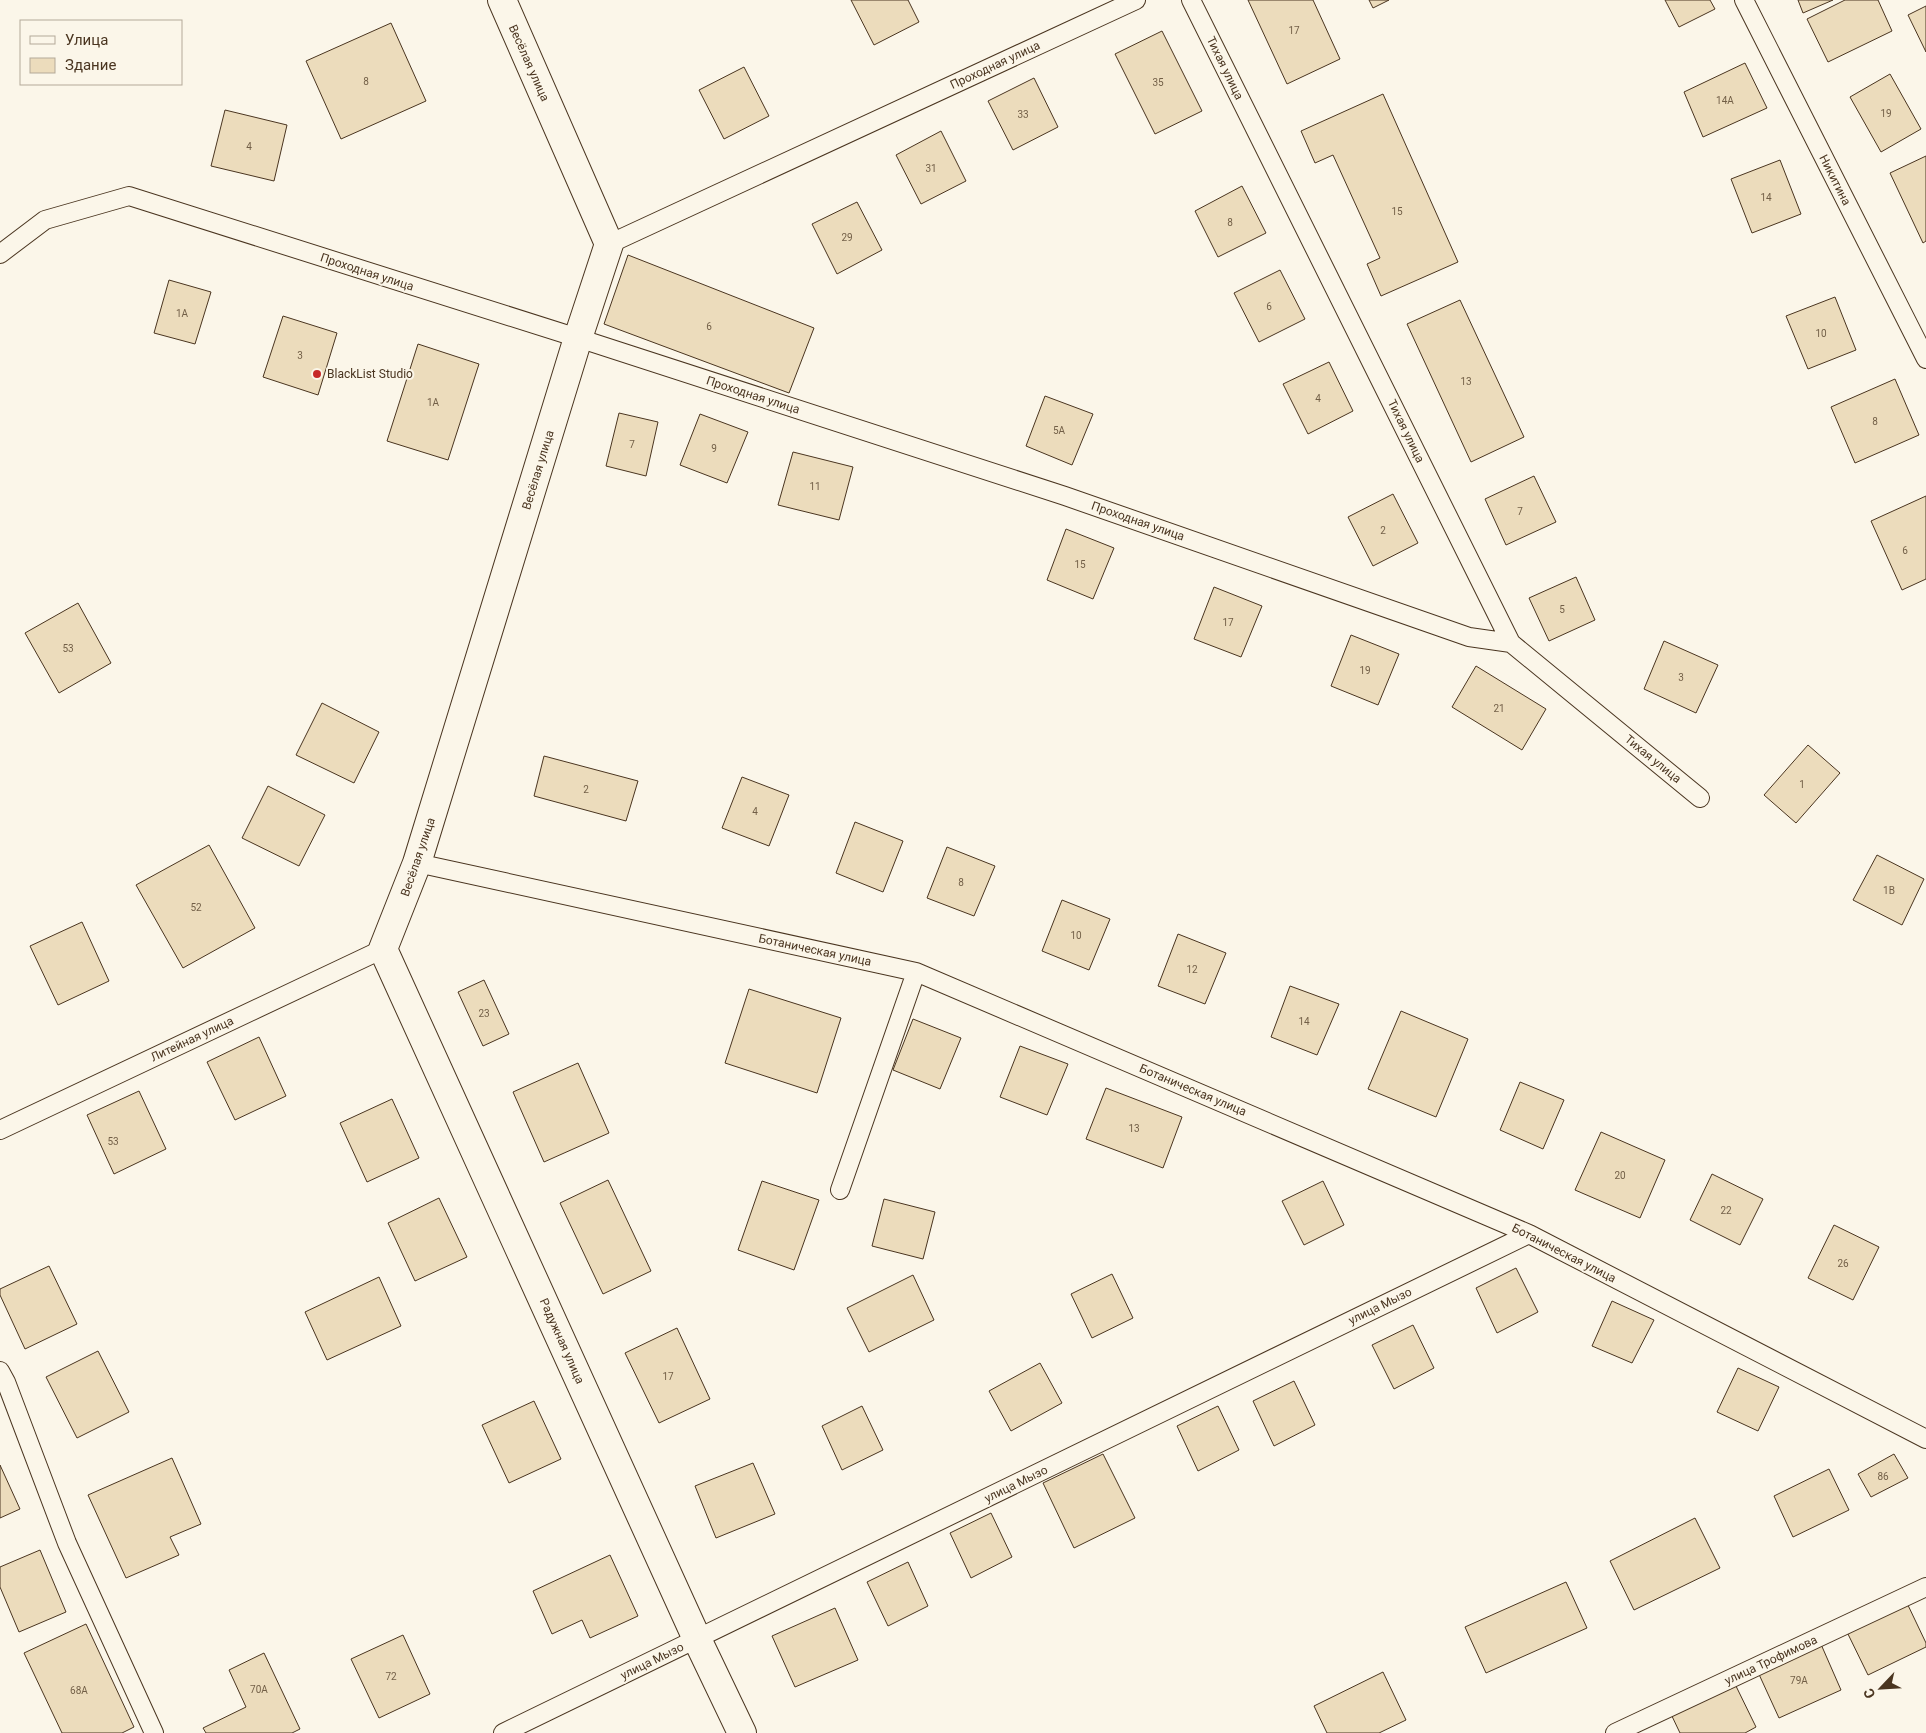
<svg xmlns="http://www.w3.org/2000/svg" width="1926" height="1733" viewBox="0 0 1926 1733" font-family="Roboto,sans-serif">
	<rect width="100%" height="100%" fill="#fbf6e9"/>
	<path fill="#ecdcbc" stroke="#4a3520" d="M851 0H908L919 22 874 45Z
		M1248 0H1313L1340 59 1287 84Z
		M1369 0H1389L1373 8Z
		M1665 0H1710L1715 9 1679 27Z
		M1798 0H1833L1803 13Z
		M1845 0H1878L1892 31 1828 62 1807 19Z
		M1926 6V52L1908 15Z
		M391 23 426 101 341 139 306 61Z
		M1162 31 1202 111 1155 134 1115 54Z
		M1745 63 1767 108 1703 137 1684 92Z
		M744 67 769 116 724 139 699 90Z
		M1890 74 1921 129 1881 152 1850 97Z
		M1034 78 1058 127 1013 150 988 101Z
		M1383 94 1458 262 1381 296 1367 264 1380 258 1333 155 1315 163 1301 131Z
		M225 110 287 125 274 181 211 166Z
		M941 131 966 181 921 204 896 155Z
		M1926 156V241L1923 243 1890 173Z
		M1780 160 1801 214 1752 233 1731 179Z
		M1242 186 1266 233 1218 257 1195 211Z
		M857 202 882 250 837 274 812 224Z
		M628 255 814 328 789 393 604 324Z
		M1280 270 1305 319 1259 342 1234 293Z
		M169 280 211 292 195 344 154 333Z
		M1835 297 1856 350 1808 369 1786 316Z
		M1460 300 1524 437 1471 462 1407 324Z
		M283 316 337 333 318 395 263 377Z
		M418 344 479 364 448 460 387 441Z
		M1329 362 1353 411 1308 434 1283 384Z
		M1895 379 1919 435 1855 463 1831 407Z
		M1045 396 1093 414 1072 465 1026 446Z
		M619 413 658 422 646 476 606 466Z
		M700 414 748 432 727 483 680 465Z
		M793 452 853 467 839 520 778 505Z
		M1534 476 1556 522 1506 545 1485 499Z
		M1393 494 1418 543 1373 566 1348 517Z
		M1926 496V579L1902 590 1871 521Z
		M1066 529 1114 548 1093 599 1047 580Z
		M1576 577 1595 620 1549 641 1529 598Z
		M1214 587 1262 606 1241 657 1194 639Z
		M78 603 111 663 59 693 25 633Z
		M1351 635 1399 654 1378 705 1331 686Z
		M1664 641 1718 665 1696 713 1644 689Z
		M1476 666 1546 709 1522 750 1452 707Z
		M322 703 379 732 354 783 296 755Z
		M1808 745 1840 773 1796 823 1764 795Z
		M544 756 638 781 626 821 534 796Z
		M742 777 789 795 769 846 722 828Z
		M268 786 325 815 299 866 242 838Z
		M855 822 903 841 883 892 836 873Z
		M209 845 255 928 183 968 136 885Z
		M947 847 995 866 974 916 927 898Z
		M1877 855 1924 879 1902 925 1853 900Z
		M1062 900 1110 919 1089 970 1042 951Z
		M82 922 109 981 58 1005 30 946Z
		M1178 934 1226 953 1205 1004 1158 986Z
		M484 980 509 1034 483 1046 458 992Z
		M1290 986 1339 1004 1317 1055 1271 1037Z
		M749 989 841 1018 817 1093 725 1063Z
		M1401 1011 1468 1039 1436 1117 1368 1089Z
		M913 1019 961 1038 940 1089 893 1070Z
		M259 1037 286 1096 235 1120 207 1062Z
		M1020 1046 1068 1064 1047 1115 1000 1097Z
		M578 1063 609 1133 544 1162 513 1092Z
		M1520 1082 1564 1100 1543 1149 1500 1130Z
		M1106 1088 1182 1117 1163 1168 1086 1139Z
		M139 1091 166 1149 114 1174 87 1115Z
		M392 1099 419 1158 367 1182 340 1123Z
		M1601 1132 1665 1160 1640 1218 1575 1190Z
		M1712 1174 1763 1199 1740 1245 1690 1220Z
		M608 1180 651 1271 603 1294 560 1203Z
		M762 1181 819 1200 794 1270 738 1250Z
		M1323 1181 1344 1225 1304 1245 1282 1201Z
		M439 1198 467 1257 415 1281 388 1223Z
		M884 1199 935 1212 923 1259 872 1246Z
		M1834 1225 1879 1247 1853 1300 1808 1278Z
		M49 1266 77 1324 25 1349 0 1295V1289Z
		M1516 1268 1538 1312 1497 1333 1476 1288Z
		M1112 1274 1133 1318 1092 1338 1071 1294Z
		M913 1275 934 1320 869 1352 847 1308Z
		M379 1277 401 1326 327 1360 305 1312Z
		M1612 1301 1654 1320 1632 1363 1592 1346Z
		M1413 1325 1434 1368 1394 1389 1372 1345Z
		M677 1328 710 1399 659 1423 625 1353Z
		M98 1351 129 1412 77 1438 46 1377Z
		M1040 1363 1062 1403 1011 1431 989 1391Z
		M1738 1368 1779 1387 1758 1431 1717 1412Z
		M1294 1381 1315 1425 1274 1446 1253 1401Z
		M534 1401 561 1459 509 1483 482 1425Z
		M862 1406 883 1450 842 1470 822 1426Z
		M1218 1406 1239 1450 1198 1471 1177 1426Z
		M1103 1454 1135 1518 1074 1548 1043 1483Z
		M1894 1454 1908 1478 1871 1497 1858 1474Z
		M172 1458 201 1524 170 1537 179 1555 126 1578 88 1495Z
		M753 1463 775 1514 716 1538 695 1486Z
		M0 1465 20 1509 0 1518Z
		M1829 1469 1849 1510 1793 1537 1774 1496Z
		M991 1513 1012 1557 971 1578 950 1533Z
		M1695 1518 1720 1568 1634 1610 1610 1561Z
		M40 1550 66 1612 19 1632 0 1587V1567Z
		M610 1555 638 1616 590 1638 582 1620 552 1634 533 1591Z
		M908 1562 928 1606 888 1626 867 1582Z
		M1566 1582 1587 1628 1486 1673 1465 1627Z
		M1906 1601 1926 1643V1647L1868 1675 1846 1630Z
		M835 1608 858 1660 795 1687 772 1636Z
		M86 1624 134 1727 122 1733H62L24 1653Z
		M403 1635 430 1694 379 1718 351 1659Z
		M1820 1642 1841 1690 1779 1718 1757 1670Z
		M264 1653 300 1729 292 1733H206L203 1728 246 1707 229 1670Z
		M1383 1672 1406 1720 1379 1733H1327L1314 1706Z
		M1734 1682 1756 1727 1745 1733H1680L1670 1712Z"/>
	<g fill="none" stroke-linecap="round" stroke-linejoin="round">
		<g stroke="#4a3520" stroke-width="20">
			<path id="service" d="M1191 0 1511 643 1700 798
				M1744 0 1926 359
				M609 244 1136 0
				M0 254 45 220 129 196 578 338 1065 496 1469 637 1511 643
				M417 863 916 972 1529 1234 1926 1439
				M0 1130 383 949
				M840 1190 916 972
				M0 1371 6 1382 67 1543 154 1733
				M503 1733 1529 1234
				M1615 1733 1926 1587"/>
		</g>
		<g stroke="#4a3520" stroke-width="30">
			<path id="minor" d="M502 0 609 244 578 338 417 863 383 949 697 1639 742 1733"/>
		</g>
		<use href="#service" stroke="#fbf6e9" stroke-width="18"/>
		<use href="#minor" stroke="#fbf6e9" stroke-width="28"/>
	</g>
	<circle fill="#c62828" stroke="#fbf6e9" stroke-width="2" cx="317" cy="374" r="5"/>
	<g text-anchor="middle" stroke-width="4" stroke-linejoin="round" paint-order="stroke">
		<g font-size="10" fill="#725f47">
			<text x="1294" y="34">17</text>
			<text x="366" y="85">8</text>
			<text x="1158" y="86">35</text>
			<text x="1725" y="104">14А</text>
			<text x="1886" y="117">19</text>
			<text x="1023" y="118">33</text>
			<text x="249" y="150">4</text>
			<text x="931" y="172">31</text>
			<text x="1766" y="201">14</text>
			<text x="1397" y="215">15</text>
			<text x="1230" y="226">8</text>
			<text x="847" y="241">29</text>
			<text x="1269" y="310">6</text>
			<text x="182" y="317">1А</text>
			<text x="709" y="330">6</text>
			<text x="1821" y="337">10</text>
			<text x="300" y="359">3</text>
			<text x="1466" y="385">13</text>
			<text x="1318" y="402">4</text>
			<text x="433" y="406">1А</text>
			<text x="1875" y="425">8</text>
			<text x="1059" y="434">5А</text>
			<text x="632" y="448">7</text>
			<text x="714" y="452">9</text>
			<text x="815" y="490">11</text>
			<text x="1520" y="515">7</text>
			<text x="1383" y="534">2</text>
			<text x="1905" y="554">6</text>
			<text x="1080" y="568">15</text>
			<text x="1562" y="613">5</text>
			<text x="1228" y="626">17</text>
			<text x="68" y="652">53</text>
			<text x="1365" y="674">19</text>
			<text x="1681" y="681">3</text>
			<text x="1499" y="712">21</text>
			<text x="1802" y="788">1</text>
			<text x="586" y="793">2</text>
			<text x="755" y="815">4</text>
			<text x="961" y="886">8</text>
			<text x="1889" y="894">1В</text>
			<text x="196" y="911">52</text>
			<text x="1076" y="939">10</text>
			<text x="1192" y="973">12</text>
			<text x="484" y="1017">23</text>
			<text x="1304" y="1025">14</text>
			<text x="1134" y="1132">13</text>
			<text x="113" y="1145">53</text>
			<text x="1620" y="1179">20</text>
			<text x="1726" y="1214">22</text>
			<text x="1843" y="1267">26</text>
			<text x="668" y="1380">17</text>
			<text x="1883" y="1480">86</text>
			<text x="391" y="1680">72</text>
			<text x="1799" y="1684">79А</text>
			<text x="259" y="1693">70А</text>
			<text x="79" y="1694">68А</text>
		</g>
		<g font-size="12" fill="#4a3520" stroke="#fbf6e9">
			<text transform="translate(529 63) rotate(66)" y="4">Весёлая улица</text>
			<text transform="translate(995 65) rotate(-25)" y="4">Проходная улица</text>
			<text transform="translate(1225 68) rotate(64)" y="4">Тихая улица</text>
			<text transform="translate(1835 180) rotate(63)" y="4">Никитина</text>
			<text transform="translate(367 272) rotate(18)" y="4">Проходная улица</text>
			<text transform="translate(753 395) rotate(18)" y="4">Проходная улица</text>
			<text transform="translate(1406 431) rotate(64)" y="4">Тихая улица</text>
			<text transform="translate(538 470) rotate(-73)" y="4">Весёлая улица</text>
			<text transform="translate(1138 521) rotate(19)" y="4">Проходная улица</text>
			<text transform="translate(1653 759) rotate(39)" y="4">Тихая улица</text>
			<text transform="translate(418 857) rotate(-71)" y="4">Весёлая улица</text>
			<text transform="translate(815 950) rotate(12)" y="4">Ботаническая улица</text>
			<text transform="translate(192 1039) rotate(-25)" y="4">Литейная улица</text>
			<text transform="translate(1193 1090) rotate(23)" y="4">Ботаническая улица</text>
			<text transform="translate(1564 1253) rotate(27)" y="4">Ботаническая улица</text>
			<text transform="translate(1380 1306) rotate(-26)" y="4">улица Мызо</text>
			<text transform="translate(562 1341) rotate(66)" y="4">Радужная улица</text>
			<text transform="translate(1016 1484) rotate(-26)" y="4">улица Мызо</text>
			<text transform="translate(1771 1660) rotate(-25)" y="4">улица Трофимова</text>
			<text transform="translate(652 1661) rotate(-26)" y="4">улица Мызо</text>
		</g>
		<g font-size="12" fill="#4a3520" stroke="#fbf6e9" text-anchor="start">
			<text x="327" y="378">BlackList Studio</text>
		</g>
	</g>
	<rect x="20" y="20" width="162" height="65" fill="#fbf6e9" stroke="#b4a999"/>
	<rect x="30" y="36" width="25" height="8" fill="#fbf6e9" stroke="#b4a999"/>
	<text x="65" y="45" font-size="15" fill="#4a3520">Улица</text>
	<rect x="30" y="58" width="25" height="15" fill="#ecdcbc" stroke="#b4a999"/>
	<text x="65" y="70" font-size="15" fill="#4a3520">Здание</text>
	<g transform="translate(1881 1688) rotate(245)" stroke="#fbf6e9" stroke-width="4" paint-order="stroke">
	<path d="M0-4L9 19L0 12L-9 19Z" fill="#4a3520"/>
	<text y="-8" font-size="14" font-weight="bold" text-anchor="middle" fill="#4a3520">С</text>
	</g>
</svg>
